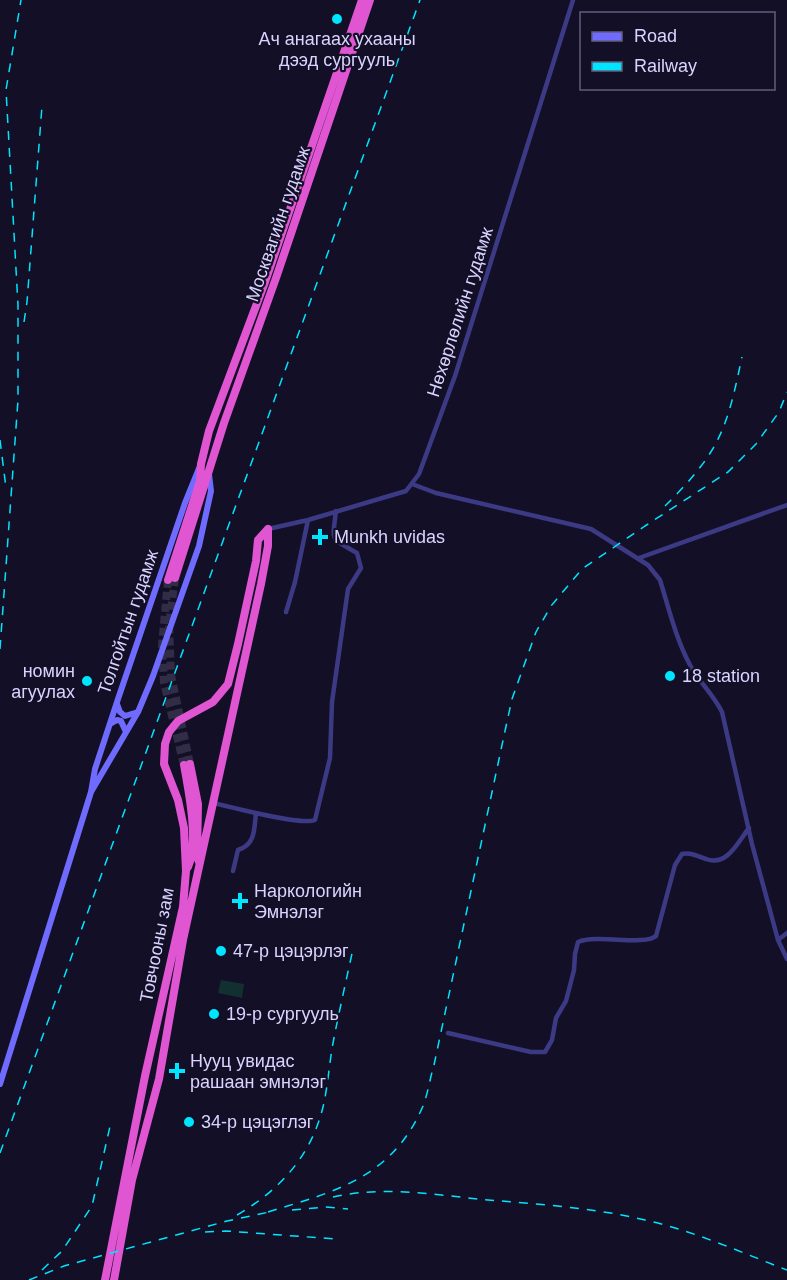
<svg xmlns="http://www.w3.org/2000/svg" width="787" height="1280" viewBox="0 0 787 1280" font-family="Arial,sans-serif">
	<rect width="100%" height="100%" fill="#130f26"/>
	<path fill="#12302f" d="M221 980 244 984 242 998 218 993Z"/>
	<g fill="none" stroke-linecap="round" stroke-linejoin="round">
		<path stroke="#312d47" stroke-width="8" stroke-dasharray="8 4" stroke-linecap="butt" d="M175 578 169 624 171 675 190 764
			M168 580 162 645 164 683 184 765"/>
		<path stroke="#3d3a85" stroke-width="4.5" d="M412 484 436 493 591 529 648 565 660 580C669 609 676 639 690 665 699 682 713 694 722 712L752 844 778 940 787 959
			M268 529 308 520 406 491 419 474 455 376 573 0
			M639 558 787 505
			M286 612 295 582 308 520
			M213 803C232 807 301 826 315 820L330 758 332 702 348 589 361 568 357 553C330 537 332 543 336 511
			M233 871 238 850C256 844 254 829 256 813
			M778 940 787 933
			M448 1033 531 1052H545L552 1040 556 1018 566 1001 574 970 575 954 578 942C598 934 644 946 656 936L675 865 682 854C691 852 697 856 706 859 727 867 738 842 749 828"/>
		<path stroke="#6f6bff" stroke-width="6" d="M117 704 120 712 125 716 138 712
			M110 724 117 720 121 721 126 732
			M91 792 95 769 118 699 185 503 200 466
			M0 1084 91 792 138 712 153 676 199 546 211 491 209 474"/>
		<path stroke="#e055d1" stroke-width="8" d="M175 578 224 423 276 278 370 0
			M168 580 200 481 201 464 209 431 265 282 362 0
			M190 764 198 804 197 856 199 862
			M184 765C189 792 199 843 188 867
			M105 1280 145 1076 183 907 186 871 184 828 178 800 164 764 165 744 169 732 178 721 213 702 228 684 238 644 256 561 258 540 268 529
			M114 1280 132 1180 159 1079 183 940 261 584 268 546V529"/>
		<path stroke="#00e5ff" stroke-width="1.5" stroke-dasharray="9 8" stroke-linecap="butt" d="M24 322 27 302 42 106
			M0 440 6 488
			M665 506C685 486 707 463 719 437 731 412 736 384 742 357
			M0 649 18 400V305L6 90 21 0
			M0 1153 420 0
			M333 1197C381 1186 430 1194 478 1199 533 1204 591 1207 645 1220 694 1231 740 1252 787 1270
			M292 1210 325 1207 348 1209
			M268 1212C336 1191 392 1178 423 1106 428 1093 430 1078 434 1065L505 731 512 699 536 632 551 606 582 569 645 526 728 472 756 444 779 412 787 392
			M237 1215C280 1190 311 1156 323 1107 328 1086 329 1065 333 1043 339 1012 346 981 353 949
			M205 1232 226 1231 336 1239
			M42 1270 62 1251 92 1206 111 1122
			M29 1280 64 1266 227 1221 274 1211"/>
	</g>
	<g fill="#00e5ff" stroke="#130f26" stroke-width="2">
		<circle cx="337" cy="19" r="6"/>
		<path d="M317 528h6v6h6v6h-6v6h-6v-6h-6v-6h6z"/>
		<circle cx="670" cy="676" r="6"/>
		<circle cx="87" cy="681" r="6"/>
		<path d="M237 892h6v6h6v6h-6v6h-6v-6h-6v-6h6z"/>
		<circle cx="221" cy="951" r="6"/>
		<circle cx="214" cy="1014" r="6"/>
		<path d="M174 1062h6v6h6v6h-6v6h-6v-6h-6v-6h6z"/>
		<circle cx="189" cy="1122" r="6"/>
	</g>
	<g text-anchor="middle" stroke-width="4.5" stroke-linejoin="round" paint-order="stroke">
		<g font-size="18" fill="#d9d4ff" stroke="#130f26" text-anchor="start">
			<text x="337" y="45" text-anchor="middle">Ач анагаах ухааны<tspan x="337" dy="21">дээд сургууль</tspan></text>
			<text x="334" y="543">Munkh uvidas</text>
			<text x="75" y="677" text-anchor="end">номин<tspan x="75" dy="21">агуулах</tspan></text>
			<text x="682" y="682">18 station</text>
			<text x="254" y="897">Наркологийн<tspan x="254" dy="21">Эмнэлэг</tspan></text>
			<text x="233" y="957">47-р цэцэрлэг</text>
			<text x="226" y="1020">19-р сургууль</text>
			<text x="190" y="1067">Нууц увидас<tspan x="190" dy="21">рашаан эмнэлэг</tspan></text>
			<text x="201" y="1128">34-р цэцэглэг</text>
		</g>
		<g font-size="18" fill="#d9d4ff" stroke="#130f26">
			<text transform="translate(278 224) rotate(-71)" y="6">Москвагийн гудамж</text>
			<text transform="translate(460 312) rotate(-72)" y="6">Нөхөрлөлийн гудамж</text>
			<text transform="translate(128 622) rotate(-71)" y="6">Толгойтын гудамж</text>
			<text transform="translate(157 945) rotate(-79)" y="6">Товчооны зам</text>
		</g>
	</g>
	<rect x="580" y="12" width="195" height="78" fill="#130f26" stroke="#625e7d" stroke-width="1.5"/>
	<rect x="592" y="32" width="30" height="9" fill="#6f6bff" stroke="#625e7d" stroke-width="1.5"/>
	<text x="634" y="42" font-size="18" fill="#d9d4ff">Road</text>
	<rect x="592" y="62" width="30" height="9" fill="#00e5ff" stroke="#625e7d" stroke-width="1.5"/>
	<text x="634" y="72" font-size="18" fill="#d9d4ff">Railway</text>
</svg>
